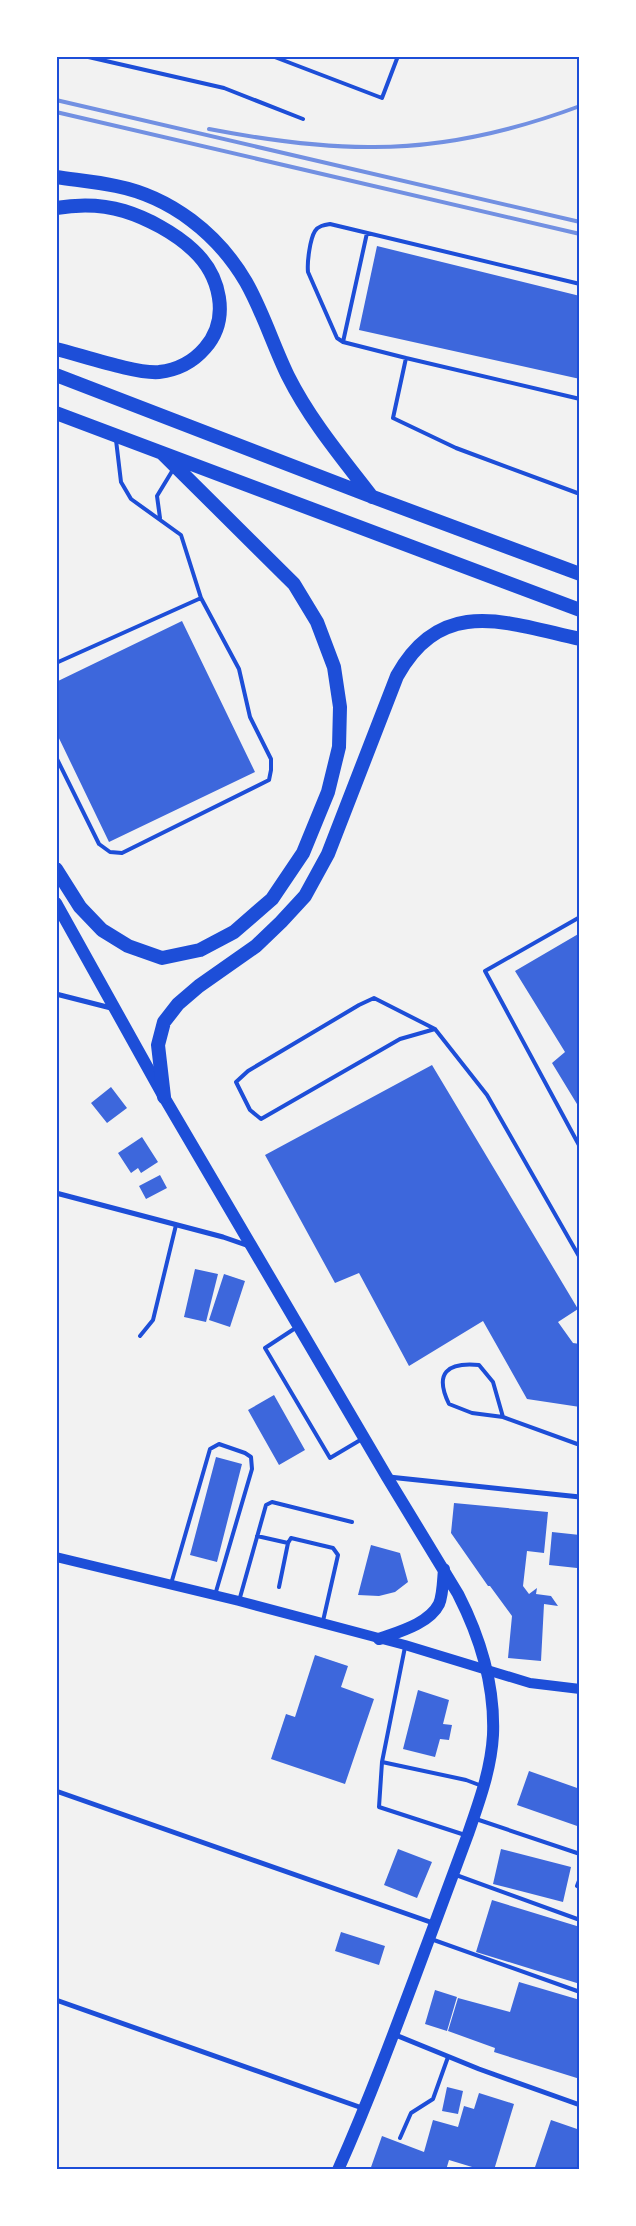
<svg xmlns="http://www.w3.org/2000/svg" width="636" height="2226" viewBox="0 0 636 2226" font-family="'DM Sans',sans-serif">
	<rect width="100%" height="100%" fill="#f2f2f2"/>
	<path fill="#3d67dc" d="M377 246 580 296V379L359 330Z
		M182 621 255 772 109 842 56 732V682Z
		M580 933V1109L552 1063 565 1052 515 971Z
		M432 1065 578 1309 558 1322 573 1343 580 1344V1407L527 1399 483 1321 409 1366 359 1273 335 1283 265 1155Z
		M111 1087 127 1108 107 1123 91 1103Z
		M142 1137 158 1162 141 1173 138 1168 131 1173 118 1153Z
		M160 1175 167 1188 146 1199 139 1186Z
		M195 1269 218 1274 206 1322 184 1317Z
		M224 1274 245 1281 230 1327 209 1320Z
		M274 1395 305 1450 279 1465 248 1410Z
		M216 1457 242 1464 217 1562 190 1555Z
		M454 1503 548 1512 544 1553 527 1551 523 1586 529 1594 537 1588 536 1594 551 1596 558 1606 544 1604 541 1661 508 1658 512 1616 490 1586H488L451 1533Z
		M552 1532 580 1535 577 1568 549 1565Z
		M371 1545 400 1553 408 1582 395 1592 379 1596 358 1595Z
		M315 1655 348 1666 341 1687 374 1699 345 1784 271 1759 286 1714 295 1717Z
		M418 1690 449 1700 443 1724 452 1725 449 1740 440 1739 435 1757 403 1749Z
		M529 1771 580 1789V1827L517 1805Z
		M398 1849 432 1862 417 1898 384 1885Z
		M501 1849 571 1867 563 1902 493 1884Z
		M492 1900 580 1927V1984L476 1952Z
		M341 1932 385 1946 379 1965 335 1951Z
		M519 1982 580 2000V2079L494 2052 495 2048 448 2031 458 1998 510 2012Z
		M435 1990 457 1997 447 2031 425 2024Z
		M447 2087 463 2091 458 2114 442 2111Z
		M479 2093 514 2104 494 2170H482L449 2160 446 2170H370L382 2136 424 2152 433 2120 458 2127 464 2106 474 2109Z
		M551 2120 580 2130V2161L577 2170H534Z"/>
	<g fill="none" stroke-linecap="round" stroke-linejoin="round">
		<path stroke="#1d4ed8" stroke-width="4" d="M84 56 224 88 303 119
			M272 56 382 98 398 56
			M580 284 330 224C324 225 318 226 315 231 310 239 307 262 308 272L337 338 343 342 406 358 393 418 456 448 580 494
			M343 342 367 233
			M406 358 580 399
			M116 440 121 482 131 499 181 535 201 598
			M160 518 157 496 174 468
			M56 663 201 598 239 669 250 717 271 759V770L269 780 122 853 110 852 99 844 56 757
			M580 917 485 971 580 1147
			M435 1029 400 1039 261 1119 250 1110 236 1082 248 1071 359 1005 374 998 435 1029 487 1095 580 1258
			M297 1327 265 1348 330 1458 362 1439
			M140 1336 153 1320 176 1225
			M503 1417 493 1382 479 1365C447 1362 434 1373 449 1404L472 1413 503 1417 580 1445
			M257 1536 288 1543
			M171 1584 210 1449 219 1444 245 1453 251 1457 252 1469 215 1595
			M279 1587 288 1543 291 1538 333 1548 338 1555 323 1621
			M239 1601 266 1505 272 1502 352 1522
			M382 1762 405 1647
			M476 1819 580 1854
			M465 1835 379 1807 382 1762 466 1780 482 1786
			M456 1875 580 1920
			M580 1878 577 1886 580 1887
			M431 1939 580 1992
			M400 2138 411 2113 433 2099 448 2057"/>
		<path stroke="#1d4ed8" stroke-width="5" d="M56 994 111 1008
			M56 1193 223 1237 249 1246
			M389 1477 580 1497
			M56 1791 433 1923
			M56 2000 365 2109
			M393 2034 479 2069 580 2105"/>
		<path stroke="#1d4ed8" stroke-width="10" d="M56 1557 239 1601 405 1645 530 1683 580 1689"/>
		<path stroke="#1d4ed8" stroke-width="12" d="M56 903 164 1097 387 1477 458 1594C481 1639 495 1685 493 1735 491 1770 479 1802 468 1834 457 1864 446 1893 435 1923 404 2006 374 2089 338 2170
			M379 1639C398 1632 429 1624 439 1604 443 1595 443 1579 444 1569"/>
		<path stroke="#1d4ed8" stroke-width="14" d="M56 177C76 180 97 182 116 186 171 197 218 234 246 282 263 312 273 345 288 376 310 420 342 458 372 497
			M56 208C79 204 101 204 124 211 147 218 175 233 193 250 220 275 231 318 205 348 193 362 177 370 159 372 136 374 81 355 56 349
			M56 375 373 497 580 574
			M56 413 580 610
			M56 869 80 907 102 930 128 946 162 958 200 950 234 932 272 899 303 853 328 792 339 747 340 707 334 667 317 622 294 584 162 453
			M164 1097 158 1045 164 1022 178 1004 199 986 256 946 281 922 305 896 328 854 397 676C442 595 507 623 580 639"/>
		<path stroke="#7290e2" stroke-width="4" d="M56 100 580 222
			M56 112 580 234
			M209 129C261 139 314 147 368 147 439 148 513 131 580 106"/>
	</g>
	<rect width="636" height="2226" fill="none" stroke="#ffffff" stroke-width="115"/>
	<rect x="58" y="58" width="520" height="2110" fill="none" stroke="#1d4ed8" stroke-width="2"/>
</svg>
